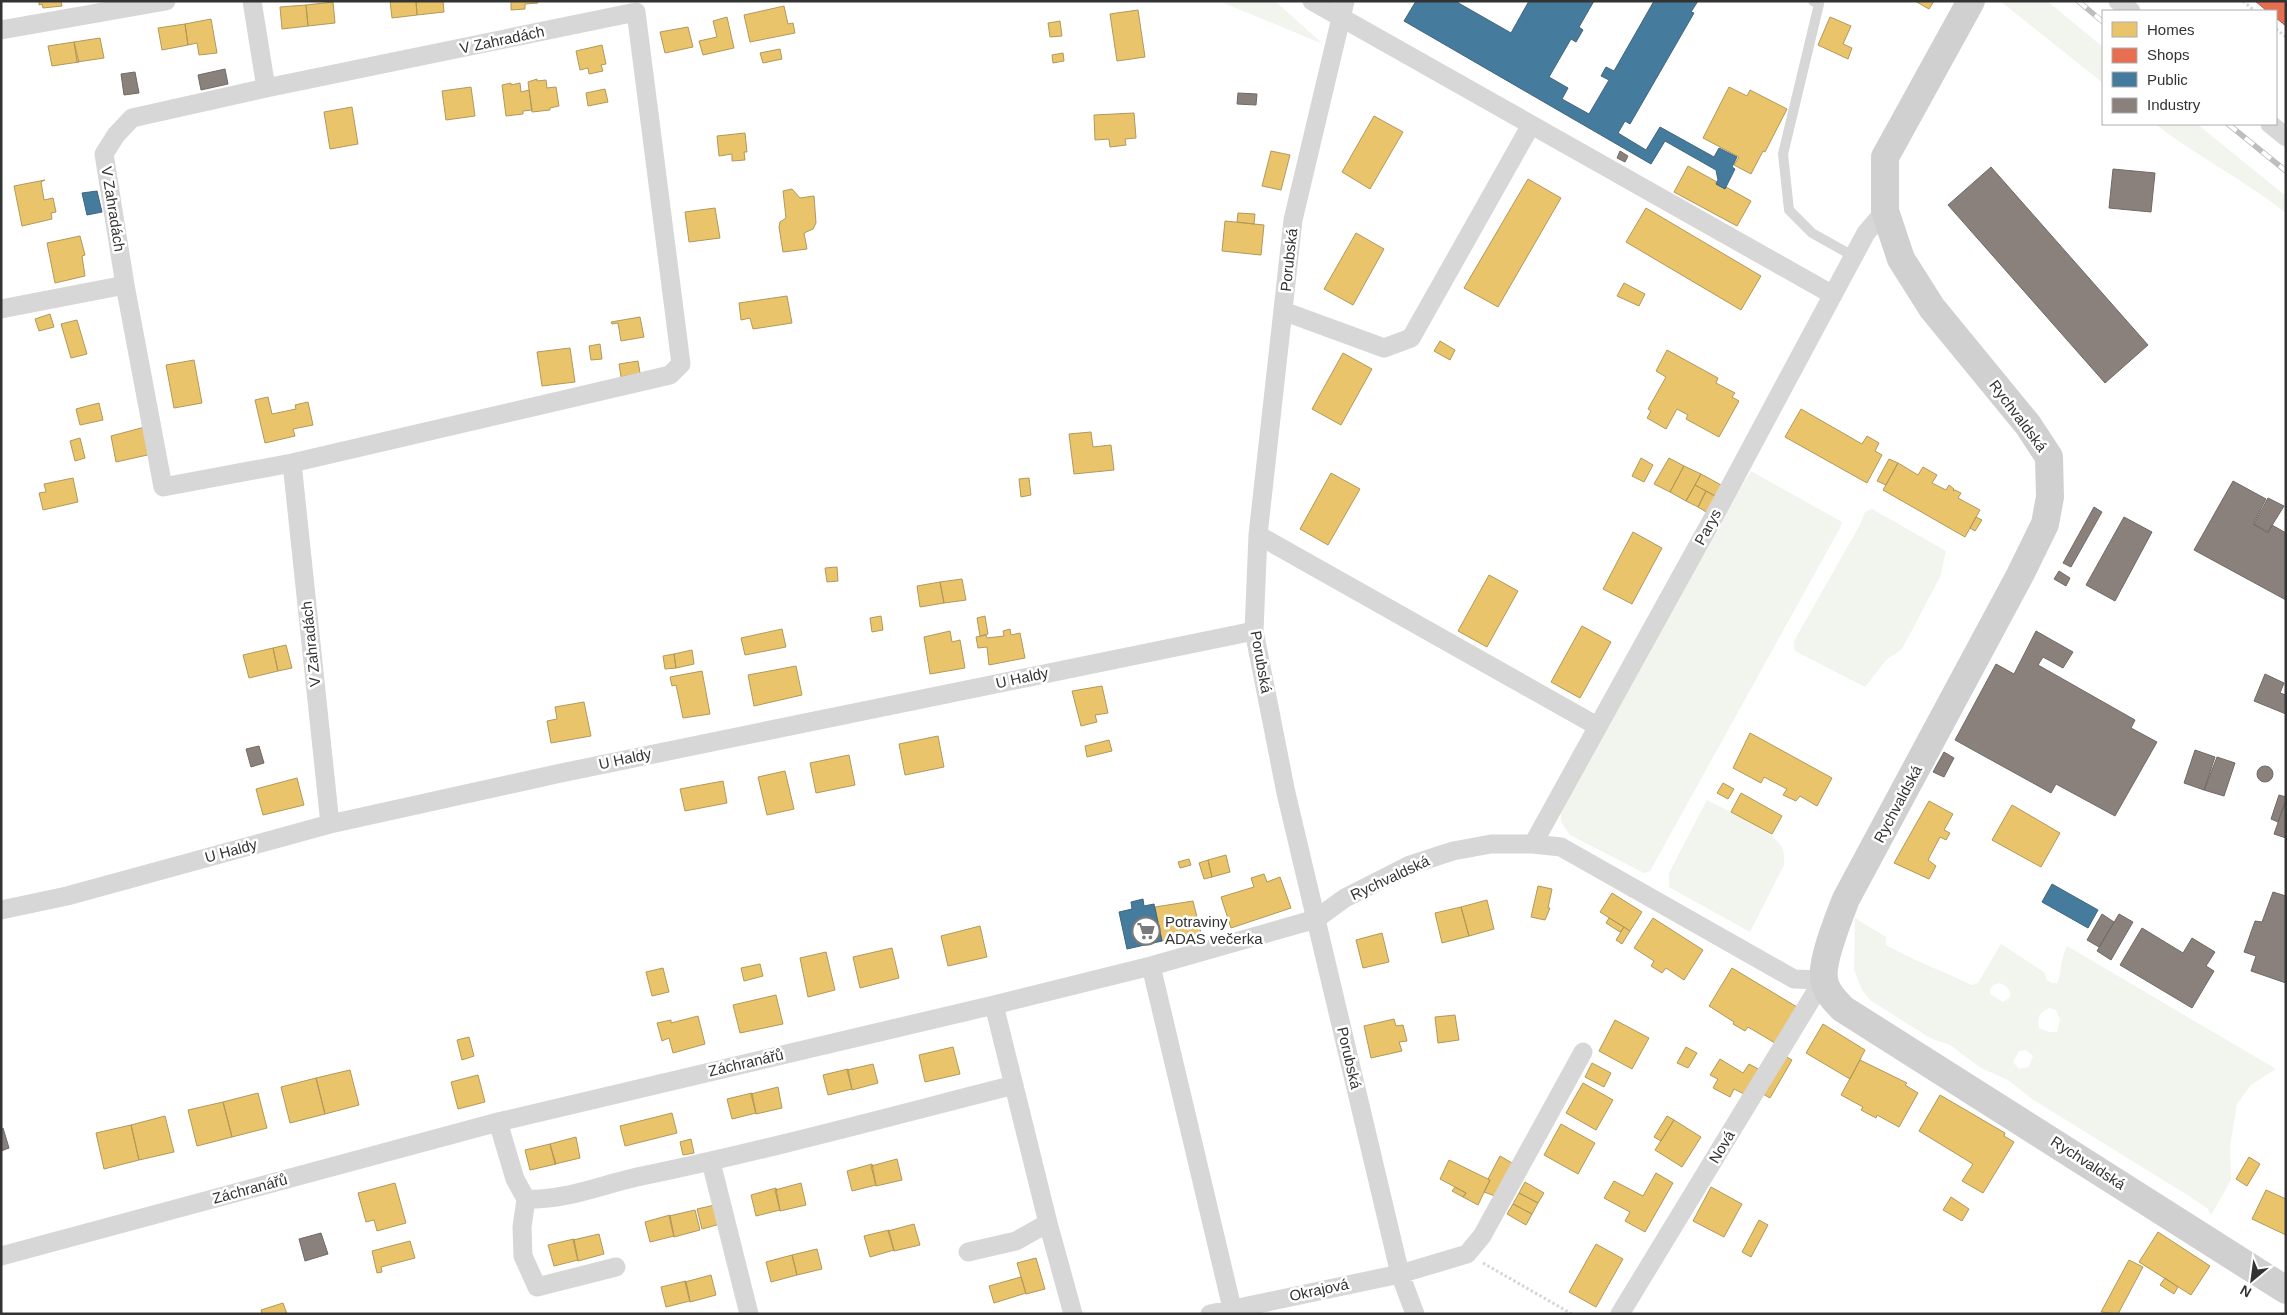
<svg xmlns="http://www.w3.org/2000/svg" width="2287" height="1315" viewBox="0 0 2287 1315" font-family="Helvetica,sans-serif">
	<rect width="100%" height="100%" fill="#fff"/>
	<path fill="#f1f5ed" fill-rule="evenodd" d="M1219 1H1275L1323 44Z
		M2000 1H2047L2103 47V83Z
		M2155 124H2197L2286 196V213C2244 180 2197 156 2155 124Z
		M1751 471 1842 522 1840 528 1650 871 1644 873 1570 835 1561 822V811L1732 501Z
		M1872 509 1946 551 1940 577 1902 649 1886 660 1865 687 1795 651 1794 641 1861 523 1865 512Z
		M1707 800C1725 810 1771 829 1781 846 1785 852 1784 858 1784 865L1750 932 1669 887V873Z
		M1855 918 1886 937V945C1914 961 1943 971 1972 985L1978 983 2001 944 2044 972 2047 980 2052 983H2057C2063 972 2059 961 2067 946L2276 1069 2251 1085 2237 1104 2230 1146 2231 1180 2211 1215 2207 1208 2189 1196 2032 1099 2008 1080 1981 1068 1950 1045 1930 1038 1870 1000 1862 990 1854 970ZM2000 983 2007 987 2011 994 2009 998 2003 1002 1990 994V990L1993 985ZM2049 1008 2056 1010 2060 1020 2057 1032H2050L2039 1028C2037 1017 2039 1013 2049 1008ZM2026 1050 2033 1056 2029 1067 2019 1069 2013 1062 2019 1051Z"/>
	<path fill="#e9c46a" stroke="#b2985a" d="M39 1H61L62 6 43 8 42 4 39 5Z
		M390 1H416L417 15 392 18Z
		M416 1H443L444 12 417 15Z
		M511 1H538V3L525 4V9L511 10Z
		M1915 1H1934L1929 9Z
		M333 2 335 23 308 26 306 5Z
		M306 5 308 26 282 29 280 7Z
		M784 6 788 24 793 23 795 33 750 42 744 15Z
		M1138 10 1145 57 1117 61 1110 14Z
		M727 17 734 48 703 55 699 41 717 37 713 21Z
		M1830 17 1851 26 1843 44 1852 48 1848 59 1818 45Z
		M211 19 217 53 199 55 197 43 188 45 185 24Z
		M1060 21 1062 36 1050 37 1048 23Z
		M185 24 188 45 162 50 158 28Z
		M688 27 693 47 665 53 660 32Z
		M100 38 104 58 77 62 74 42Z
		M74 42 79 62 52 66 48 46Z
		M602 45 606 64 601 65 603 71 589 74 588 68 580 70 576 51Z
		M780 49 782 59 763 63 760 53Z
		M1063 53 1064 61 1053 63 1052 55Z
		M537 79V81L546 80 547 88 556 87 559 106 550 108V110L532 112 528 82Z
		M511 83V85L520 83 521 92 529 90 532 110 523 111V114L506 116 502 85Z
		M471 87 475 116 446 120 442 91Z
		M1729 87 1747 96 1750 90 1787 109 1765 152 1763 151 1751 174 1734 165 1739 157 1703 138Z
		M605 89 608 102 588 106 586 93Z
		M352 107 358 144 330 149 324 112Z
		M1134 113 1136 138 1125 139 1126 145 1110 147 1109 139 1095 140 1094 115Z
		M1374 116 1403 132 1370 189 1342 172Z
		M745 133 747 152H744L745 160 732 161V154L719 156 717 136Z
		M1271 151 1290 155 1281 190 1262 186Z
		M1688 166 1717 182 1716 184 1725 189 1726 187 1751 201 1737 226 1674 192Z
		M1528 179 1561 198 1498 307 1464 288Z
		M45 180 41 182 44 200 53 198 56 212 51 213 52 219 22 226 14 186Z
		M792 189 800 198 814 196 816 223 813 229 804 233 807 249 783 252 779 227 780 222 786 218 783 191Z
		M715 208 720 238 689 242 685 212Z
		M1646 208 1761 276 1741 310 1626 242Z
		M1238 213 1255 214 1254 224 1237 222Z
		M1225 221 1264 225 1261 255 1222 251Z
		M1356 233 1384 249 1353 305 1324 289Z
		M80 236 85 255 82 256 85 276 55 283 47 243Z
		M1624 283 1645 294 1639 306 1617 296Z
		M787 296 792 323 753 329 750 318 741 320 739 303Z
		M50 314 54 327 39 331 35 319Z
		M640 317 644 337 621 341 618 323 612 324 611 322Z
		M77 320 87 354 71 358 61 324Z
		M1440 341 1455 350 1450 360 1434 351Z
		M600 344 602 359 591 360 589 346Z
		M570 348 575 382 542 386 537 352Z
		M1667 350 1718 378 1716 383 1735 393 1732 397 1739 401 1719 437 1686 419 1688 415 1677 409 1666 429 1647 418 1651 411 1648 409 1666 377 1656 371Z
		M1343 353 1372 369 1341 425 1312 409Z
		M194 360 202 403 174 408 166 365Z
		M638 361 640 373 621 377 619 364Z
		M268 397 272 414 296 409 295 405 308 402 313 425 293 429 295 436 265 443 255 400Z
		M99 403 103 420 80 425 76 409Z
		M1801 409 1862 444 1867 436 1879 443 1875 451 1882 455 1867 483 1785 437Z
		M145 427 152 454 116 462 111 436Z
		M1091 432 1093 447 1111 445 1114 470 1074 474 1069 434Z
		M80 438 85 458 75 461 70 441Z
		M1641 458 1653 465 1644 482 1632 476Z
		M1669 458 1684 466 1670 492 1654 484Z
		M1889 459 1898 463 1886 485 1877 481Z
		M1898 463 1918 475 1923 467 1937 475 1932 483 1946 490 1949 485 1954 489 1953 491 1955 490 1961 493 1958 498 1980 510 1965 537 1883 490Z
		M1684 466 1701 474 1686 501 1670 492Z
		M1331 473 1360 489 1328 545 1300 529Z
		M1701 474 1723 486 1717 497 1695 485Z
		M73 478 78 502 43 510 39 493 46 492 44 484Z
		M1029 478 1031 495 1021 497 1019 479Z
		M1695 485 1706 491 1698 507 1686 501Z
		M1706 491 1717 497 1708 513 1698 507Z
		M1976 517 1982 520 1975 531 1970 528Z
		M1633 532 1662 548 1632 604 1603 589Z
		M837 567 838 581 827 582 825 568Z
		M1489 575 1518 591 1487 647 1458 631Z
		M962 579 966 600 944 603 940 582Z
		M940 582 944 603 920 607 917 586Z
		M881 616 883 630 872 632 870 618Z
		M985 616 988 634 980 636 977 618Z
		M1582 626 1611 642 1580 698 1551 682Z
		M782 629 786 647 745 655 741 638Z
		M1010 629 1011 635 1020 633 1025 658 989 665 987 647 978 648 976 637 986 635 987 638 1004 636 1003 631Z
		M950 631 952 642 960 640 965 668 930 674 924 637Z
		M286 645 292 668 278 671 273 648Z
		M273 648 278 671 249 678 243 655Z
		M692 650 694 664 676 668 674 654Z
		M674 654 676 668 665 669 663 656Z
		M796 666 802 695 754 706 748 675Z
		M702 671 710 714 683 718 676 685 672 686 670 677Z
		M1102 686 1108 713 1095 715 1097 722 1081 726 1072 691Z
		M584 702 591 736 551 743 547 721 557 719 555 707Z
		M1750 733 1832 778 1817 806 1800 796 1796 801 1783 795 1787 789 1764 777 1761 783 1733 768Z
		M938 736 944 767 905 775 899 744Z
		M1109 740 1112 751 1087 757 1085 746Z
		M849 755 855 785 816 793 810 763Z
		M785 771 794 809 767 815 758 777Z
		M297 778 304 805 263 815 256 789Z
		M723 781 727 803 685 811 680 789Z
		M1723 783 1734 789 1728 799 1717 793Z
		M1741 793 1782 816 1772 834 1731 812Z
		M1929 801 1953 814 1944 830 1950 833 1946 840 1940 837 1928 860 1936 866 1929 879 1894 863Z
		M2012 805 2060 833 2041 867 1992 840Z
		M1226 855 1230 872 1212 877 1208 860Z
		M1189 859 1191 865 1180 868 1178 862Z
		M1208 860 1212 877 1204 879 1199 863Z
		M1264 874 1267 882 1280 877 1291 908 1231 928 1221 897 1254 887 1251 878Z
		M1538 886 1552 889 1548 908H1550L1545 920 1531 917Z
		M1612 893 1642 912 1630 931 1600 912Z
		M1487 900 1494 929 1469 936 1461 907Z
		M1193 901 1201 933 1162 941 1155 907Z
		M1461 907 1469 936 1442 943 1435 913Z
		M1609 918 1624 927 1620 932 1606 923Z
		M1653 918 1703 950 1684 980 1666 968 1662 973 1651 966 1654 961 1634 948Z
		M980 926 987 957 948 966 941 936Z
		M1624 927 1630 931 1622 944 1616 940Z
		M1382 933 1389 962 1363 968 1356 940Z
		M892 948 899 978 860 988 853 957Z
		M826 952 835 990 808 997 800 958Z
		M760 964 763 976 744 981 741 968Z
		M663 968 669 992 652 996 646 972Z
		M1732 968 1797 1007 1775 1043 1748 1027 1745 1031 1733 1024 1734 1022 1709 1006Z
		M776 995 783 1024 740 1033 733 1005Z
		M1455 1015 1459 1040 1438 1043 1435 1017Z
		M698 1016 705 1044 673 1053 669 1038 662 1041 657 1023 671 1020V1023Z
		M1394 1019 1396 1026 1403 1025 1407 1041 1399 1042 1402 1051 1371 1058 1364 1026Z
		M1615 1020 1649 1038 1632 1069 1599 1051Z
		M1823 1024 1865 1050 1850 1079 1806 1053Z
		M469 1037 474 1056 462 1060 457 1040Z
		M953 1047 960 1074 925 1082 919 1055Z
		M1686 1047 1697 1053 1688 1068 1677 1063Z
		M1785 1056 1792 1060 1770 1098 1763 1094Z
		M1720 1059 1743 1073 1749 1064 1760 1070 1746 1095 1734 1089 1730 1097 1713 1088 1718 1079 1710 1075Z
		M1860 1060 1907 1083 1905 1085 1918 1093 1899 1127 1877 1115 1876 1118 1861 1110 1863 1107 1841 1095Z
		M1592 1063 1611 1073 1604 1087 1585 1077Z
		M873 1064 878 1083 852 1090 847 1070Z
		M848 1069 852 1089 828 1095 823 1075Z
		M350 1070 359 1105 325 1114 316 1078Z
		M478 1075 485 1102 458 1109 451 1082Z
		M316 1078 325 1114 290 1123 281 1087Z
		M1583 1083 1613 1100 1596 1130 1566 1113Z
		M778 1087 782 1108 756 1114 751 1094Z
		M258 1093 267 1128 232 1137 223 1102Z
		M752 1093 756 1113 732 1119 727 1099Z
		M1940 1095 2005 1133 2004 1136 2014 1142 1983 1193 1962 1181 1973 1164 1919 1131Z
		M223 1102 232 1137 197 1146 188 1110Z
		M672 1113 677 1133 625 1146 620 1126Z
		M165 1116 174 1152 139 1160 131 1125Z
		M1667 1116 1674 1120 1661 1141 1654 1137Z
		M1674 1120 1701 1137 1682 1167 1655 1150Z
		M1561 1124 1595 1143 1578 1174 1544 1155Z
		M131 1125 139 1160 104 1169 96 1133Z
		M576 1137 580 1158 555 1164 550 1144Z
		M691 1139 694 1153 683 1155 680 1142Z
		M550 1144 556 1164 530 1170 525 1150Z
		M1500 1156 1512 1163 1495 1196 1484 1192 1490 1180 1488 1179Z
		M2249 1157 2260 1164 2247 1186 2236 1179Z
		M897 1159 902 1180 876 1186 871 1166Z
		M1449 1160 1490 1180 1478 1205 1463 1197 1466 1193 1440 1179Z
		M872 1164 876 1185 852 1191 847 1171Z
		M1656 1173 1673 1183 1645 1232 1625 1221 1630 1212 1604 1198 1614 1181 1643 1196Z
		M1525 1182 1544 1193 1538 1203 1519 1193Z
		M395 1183 406 1223 377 1231 374 1220 366 1222 358 1193Z
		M801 1183 806 1205 780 1211 775 1190Z
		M1455 1187 1466 1193 1463 1197 1452 1191Z
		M1711 1187 1742 1204 1724 1237 1693 1221Z
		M776 1188 780 1210 756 1216 751 1195Z
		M2266 1190 2286 1199V1235L2252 1219Z
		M1519 1193 1538 1203 1532 1214 1513 1204Z
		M1951 1197 1969 1209 1962 1221 1943 1210Z
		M1513 1204 1532 1214 1526 1225 1507 1214Z
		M715 1205 720 1224 702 1229 697 1209Z
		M695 1210 700 1230 674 1237 669 1216Z
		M670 1215 674 1236 650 1242 645 1222Z
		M1759 1220 1768 1225 1751 1257 1742 1252Z
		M914 1224 920 1245 894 1251 888 1231Z
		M889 1230 894 1250 870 1257 864 1236Z
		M2158 1232 2210 1266 2191 1295 2139 1262Z
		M599 1234 604 1254 578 1261 573 1240Z
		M574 1239 578 1260 554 1266 548 1245Z
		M410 1241 415 1258 381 1267 382 1272 377 1273 372 1251Z
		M1596 1244 1623 1259 1596 1307 1569 1292Z
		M817 1249 822 1269 797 1275 792 1255Z
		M792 1255 797 1275 771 1282 766 1262Z
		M1036 1258 1045 1289 1026 1294 1017 1263Z
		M2129 1260 2143 1267 2118 1314 2101 1312Z
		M711 1275 716 1295 690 1302 685 1282Z
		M1021 1277 1026 1293 994 1303 989 1286Z
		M2165 1278 2178 1287 2174 1294 2160 1285Z
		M686 1281 690 1301 666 1307 661 1287Z
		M283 1303 287 1314H262L261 1310Z"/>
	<path fill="#e76f51" stroke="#b15d48" d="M2255 1H2286V26L2276 18V11H2267Z"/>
	<path fill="#457b9d" stroke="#40657d" d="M1416 1H1455L1511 33 1529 1H1594L1579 27 1583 30 1576 42 1571 39 1549 77 1568 88 1562 99 1589 114 1609 80 1601 76 1606 67 1614 71 1654 1H1698L1691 12 1694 13 1630 124 1625 121 1618 133 1646 150 1660 127 1714 157 1719 148 1737 157 1732 167 1735 169 1725 189 1716 184 1718 180 1716 170 1665 141 1651 164 1404 21Z
		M97 191 102 212 87 215 82 193Z
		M2052 884 2098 910 2088 928 2042 902Z
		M1143 899 1144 906 1154 904 1162 941 1127 949 1119 912 1132 909 1131 902Z"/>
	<path fill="#8a817c" stroke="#706a66" d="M225 69 228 84 201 90 198 75Z
		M135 72 139 93 124 95 121 74Z
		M1238 93 1257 94 1256 105 1237 104Z
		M1620 151 1628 156 1625 162 1617 158Z
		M1991 167 2148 345 2105 383 1948 205Z
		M2113 169 2155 173 2151 212 2109 208Z
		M2233 481 2266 499 2253 524 2268 533 2272 525 2286 533V600L2194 550Z
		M2268 498 2284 506 2268 532 2254 524Z
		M2094 507 2102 512 2071 567 2063 563Z
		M2124 517 2152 532 2115 601 2086 585Z
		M2059 571 2070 578 2066 586 2054 579Z
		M2036 631 2073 652 2063 668 2043 657 2038 665 2135 720 2131 728 2157 742 2115 816 2056 784 2051 793 1955 740 1996 664 2014 674Z
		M2265 674 2284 683 2280 693 2286 695V714L2254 701Z
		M259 746 264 763 251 767 246 749Z
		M2195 750 2215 757 2204 790 2184 783Z
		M1944 752 1954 758 1944 777 1933 772Z
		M2217 757 2235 763 2224 796 2204 790Z
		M2257 774a8 8 0 1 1 16 0a8 8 0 1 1-16 0Z
		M2279 795 2286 797V800L2278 822 2271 819Z
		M2286 800V838L2274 834Z
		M2273 892 2286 896V983L2251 971 2256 956 2244 952 2255 921 2262 922Z
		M2102 914 2114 922 2099 947 2087 940Z
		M2119 914 2133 922 2111 960 2097 951Z
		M2142 928 2183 953 2192 938 2215 952 2206 966 2214 971 2192 1008 2120 965Z
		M3 1128 9 1148 1 1151V1129Z
		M321 1233 328 1254 305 1261 299 1239Z"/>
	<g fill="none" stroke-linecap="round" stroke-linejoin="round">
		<path stroke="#d6d6d6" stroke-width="3" stroke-dasharray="2.5 2.5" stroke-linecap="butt" d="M2243 1 2255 11
			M2276 29 2286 37
			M1483 1263 1572 1314"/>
		<path stroke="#d7d7d7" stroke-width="10" d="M1813 1 1819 4 1783 154 1789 210 1812 233 1853 256"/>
		<path stroke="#d7d7d7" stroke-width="19" d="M252 1 266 88
			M1312 1 1833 295
			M1345 1 1293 220 1258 535 1254 631 1286 793 1400 1274 1415 1314
			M2118 1 2131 11
			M636 12 681 364 670 375 292 463 163 487 125 285 104 154 116 135 132 118 266 88Z
			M1 30 166 1
			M2270 124 2286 137
			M1 309 125 285
			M1283 311 1384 348 1411 338 1531 125
			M292 463 330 824
			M1258 535 1597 726
			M1533 844 1717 511 1866 233 1885 211
			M1 910 67 896 330 824 561 773 1254 631
			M1151 966 1232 1308
			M994 1005 1048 1223 1073 1314
			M498 1122 515 1179 526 1199C563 1201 601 1185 637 1177 764 1151 888 1117 1014 1085
			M711 1162 749 1314
			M526 1199 522 1227 523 1256 537 1287 616 1267
			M968 1252 1016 1241 1048 1223
			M1 1256 498 1122 994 1005 1151 966 1316 919 1345 898 1410 865 1453 851 1491 844H1533L1561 847 1794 979 1823 980 1620 1314
			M1210 1314 1400 1274 1467 1254 1482 1236 1583 1052"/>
		<path stroke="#d0d0d0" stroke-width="28" d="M1971 1 1885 157V211L1901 259 1932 308 2028 425 2049 457 2050 497 2045 524 2020 575 1846 899C1839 917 1821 961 1824 979 1825 991 1835 1001 1843 1009L2286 1290"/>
		<g stroke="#bebebe" stroke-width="5.5">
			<path id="rail" d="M2078 1 2103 22
				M2228 124 2286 171"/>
		</g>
		<use href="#rail" stroke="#fff" stroke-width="4" stroke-dasharray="11" stroke-linecap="butt"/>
	</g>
	<defs>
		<g id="supermarket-ring" transform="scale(1.4375)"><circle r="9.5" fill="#fff" stroke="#7a7a7a" stroke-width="1.5"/><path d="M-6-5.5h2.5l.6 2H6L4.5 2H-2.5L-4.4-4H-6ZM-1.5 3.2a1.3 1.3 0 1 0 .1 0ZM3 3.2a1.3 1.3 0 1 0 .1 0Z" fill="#7a7a7a"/></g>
	</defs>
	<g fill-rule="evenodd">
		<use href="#supermarket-ring" x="1146" y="931"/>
	</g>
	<g text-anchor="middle" stroke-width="5" stroke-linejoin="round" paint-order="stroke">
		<g font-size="15" fill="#333" stroke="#fff">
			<text transform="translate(502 40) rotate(-12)" y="5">V Zahradách</text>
			<text transform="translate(113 209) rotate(81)" y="5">V Zahradách</text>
			<text transform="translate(1289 260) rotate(-84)" y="5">Porubská</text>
			<text transform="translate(2018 416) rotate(53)" y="5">Rychvaldská</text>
			<text transform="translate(1708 527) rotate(-61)" y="5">Parys</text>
			<text transform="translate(311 644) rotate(-96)" y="5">V Zahradách</text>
			<text transform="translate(1261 662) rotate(80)" y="5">Porubská</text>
			<text transform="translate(1022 678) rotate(-12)" y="5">U Haldy</text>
			<text transform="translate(625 759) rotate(-12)" y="5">U Haldy</text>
			<text transform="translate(1898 804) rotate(-62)" y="5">Rychvaldská</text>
			<text transform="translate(231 851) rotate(-15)" y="5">U Haldy</text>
			<text transform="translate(1390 878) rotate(-25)" y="5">Rychvaldská</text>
			<text transform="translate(1349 1058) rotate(77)" y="5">Porubská</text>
			<text transform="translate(746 1063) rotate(-13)" y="5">Záchranářů</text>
			<text transform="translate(1722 1147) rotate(-59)" y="5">Nová</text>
			<text transform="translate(2088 1163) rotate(33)" y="5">Rychvaldská</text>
			<text transform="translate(250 1189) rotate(-15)" y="5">Záchranářů</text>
			<text transform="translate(1319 1290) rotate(-12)" y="5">Okrajová</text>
		</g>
		<g font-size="15" fill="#333" stroke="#fff" text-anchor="start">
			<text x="1165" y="927">Potraviny<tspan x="1165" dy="17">ADAS večerka</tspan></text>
		</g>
	</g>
	<rect width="2287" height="1315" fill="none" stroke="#333333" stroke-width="5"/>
	<rect x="2102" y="10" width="175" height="115" fill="#ffffff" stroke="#adadad"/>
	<rect x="2112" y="22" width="25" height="15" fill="#e9c46a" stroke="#adadad"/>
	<text x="2147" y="35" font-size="15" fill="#333333">Homes</text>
	<rect x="2112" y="48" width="25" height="15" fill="#e76f51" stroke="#adadad"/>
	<text x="2147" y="60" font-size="15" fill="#333333">Shops</text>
	<rect x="2112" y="72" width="25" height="15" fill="#457b9d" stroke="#adadad"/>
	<text x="2147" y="85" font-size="15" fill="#333333">Public</text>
	<rect x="2112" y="98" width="25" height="15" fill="#8a817c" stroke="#adadad"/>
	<text x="2147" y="110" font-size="15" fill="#333333">Industry</text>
	<g transform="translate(2252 1280) rotate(209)" stroke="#ffffff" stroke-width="4" paint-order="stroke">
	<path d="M0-4L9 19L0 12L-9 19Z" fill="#333333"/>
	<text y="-8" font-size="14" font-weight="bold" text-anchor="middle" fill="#333333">N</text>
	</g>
</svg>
